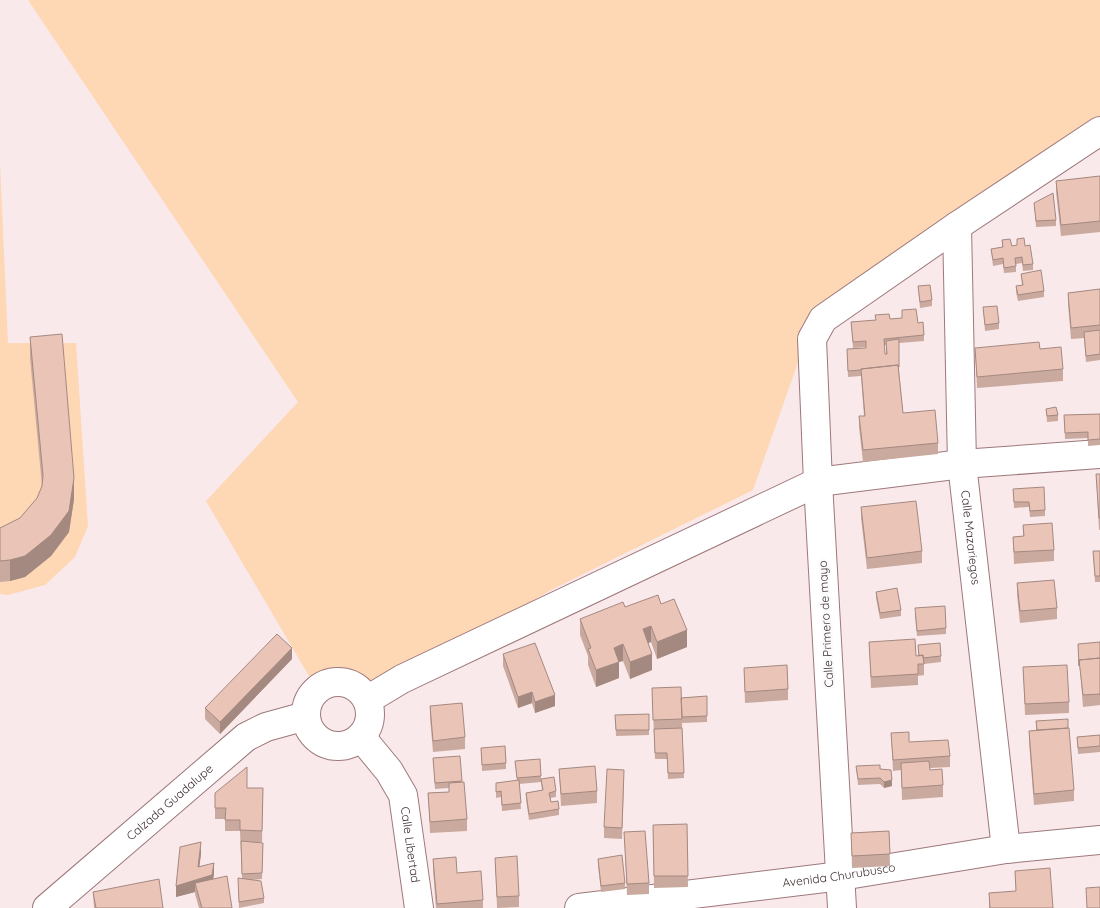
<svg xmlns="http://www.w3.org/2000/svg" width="1100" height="908" viewBox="0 0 1100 908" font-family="Quicksand,sans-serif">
	<rect width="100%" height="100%" fill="#fae9ea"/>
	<path fill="#fed7b5" d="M28 0H1100V138L911 261 800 357 753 490 553 589 383 686 309 676 206 501 298 402Z
		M0 163 8 343H76L88 526 75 557 45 585 8 595 0 594Z"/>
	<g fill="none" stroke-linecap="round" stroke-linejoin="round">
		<g stroke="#9d787b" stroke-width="30">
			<g id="minor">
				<path id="s1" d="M957 226 962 464 1006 849"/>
				<circle cx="338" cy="714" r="32"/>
				<path d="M367 700 402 679 818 482 962 464 1100 454"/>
				<path id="s2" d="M361 737 389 771 403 795 419 908"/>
				<path id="s3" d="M47 908 246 737 266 727 306 716"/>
				<path id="s4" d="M579 908 841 876 1006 849 1100 840"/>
				<path d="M842 908 818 482 812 339 823 319 957 226 1100 131"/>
			</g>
		</g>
		<use href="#minor" stroke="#fff" stroke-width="28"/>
	</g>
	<path fill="#caa99e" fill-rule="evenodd" d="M1100 176V232L1061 236 1056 192V181Z
		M1034 203 1056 220V226L1036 227Z
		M1017 239 1025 246 1033 264V270L1023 271 1022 263 1016 264V272L1004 273 1003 264 993 266 991 249 1002 247V240L1012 246H1017Z
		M1021 274 1044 291V297L1018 301 1016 292V286L1022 285Z
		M918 286 932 300V306L920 308Z
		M1100 289V360L1086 362 1084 338 1071 339 1068 304V293Z
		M983 307 999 323V329L985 331Z
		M890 319 918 323 924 335V341L899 343V371L903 413 938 443V454L863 462 859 427V416H864L861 376 848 377 847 349 866 348V347L853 348 851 322ZM885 345H886V354H885Z
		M30 337 74 499 69 532 51 556 25 577 10 581 0 582V528L20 518 37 498 42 486 30 358Z
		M975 348 1040 349 1063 369V381L977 388Z
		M1046 409 1058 415V421L1047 422Z
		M1100 414V445L1088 446V438L1065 439 1064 415Z
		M1096 474H1100V530H1099Z
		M1013 489 1045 510V516L1030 517 1029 507 1014 508Z
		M861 507 922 551V563L867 569 861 518Z
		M1023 525 1054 550V561L1014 564 1013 537 1023 536Z
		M1093 551H1100V582H1095Z
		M1017 583 1057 608V619L1020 623 1017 595Z
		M876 592 901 610V616L880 619 876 598Z
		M661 604 687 647 657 659 651 642 648 643 652 670 630 679 623 661 619 662V678L596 687 588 665V656L580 635V619L625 607Z
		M915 614 946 628V634L917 636Z
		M869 642 916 656H918V645L941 656V662L924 664V675L918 676V685L871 688Z
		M1100 642V705L1083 707 1078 644Z
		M503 654 555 706 535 713 532 703 518 708 503 666Z
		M292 659 220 734 205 719V708Z
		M1023 667 1069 702V713L1025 715Z
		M744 668 788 689V700L745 703Z
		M652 688 681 698 707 696V722L682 723 684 778 668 779 667 759H655Z
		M430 706 465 737V749L433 752 430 717Z
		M649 714V735L616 736 615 715Z
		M1036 721 1074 790V801L1034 805 1029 742V731L1036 730Z
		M891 733 909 742 950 756V767L930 768V770L943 785V797L902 800 901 770 893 771Z
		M1100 735V752L1078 754 1077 737Z
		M481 748 506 763V769L482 771Z
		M433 758 462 782 467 819V831L430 833 428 793 449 792V788L435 789Z
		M540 759 541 779 556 791V797L550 798 551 802 559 809V815L529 820 526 799V793L542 790 541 782 519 784 521 809 502 811 501 797 496 798V783L517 781 515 761Z
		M856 766 880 769 892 786 884 788 880 784 858 785Z
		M559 769 597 791V803L561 806Z
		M624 781 622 839 604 838V827Z
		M247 788H263L262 842H249L263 843 262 879 250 880 264 898V903L239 908 238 878 242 879 240 831H225V819H215V793Z
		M687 824 688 887 654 888 653 825Z
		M889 831 890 866 852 868 851 833Z
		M624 832 649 883V894L627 895Z
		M201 854 199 866 214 874 213 879 232 908H199L195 894V892L176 897Z
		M495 858 519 896V907L497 908Z
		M433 859 457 873 483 900V908H436L433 870Z
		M598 859 625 883V889L601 892 598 865Z
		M1015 871 1053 908H989V893L1016 891Z
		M93 892 163 908H94Z"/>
	<path fill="#a48981" d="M74 478V499L69 532 51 556 25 577 10 581V560Z
		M651 626V642L643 645V629Z
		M687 630V647L657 659V642Z
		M623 644V661L619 662V678L596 687V670L614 648Z
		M292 648V659L220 734V722Z
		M652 654V670L630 679V662Z
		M532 692V703L518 708V697Z
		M555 695V706L535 713V702Z
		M892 780V786L884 788V782Z
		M201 842V854L198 878V867Z
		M214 863V874L212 886 195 883V892L176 897V886Z"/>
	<path fill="#ebc4b8" stroke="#a48981" d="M1100 176V221L1061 225 1056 181Z
		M1053 193 1056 220 1036 221 1034 203Z
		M1024 238 1025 246 1030 245 1033 264 1023 265 1022 257 1015 258 1016 266 1004 268 1003 258 993 260 991 249 1003 247 1002 240 1010 239 1012 246 1017 245V239Z
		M1041 270 1044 291 1018 295 1016 286 1023 285 1021 274Z
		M930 285 932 300 920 302 918 286Z
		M1100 289V325L1071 328 1068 293Z
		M997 306 999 323 985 325 983 307Z
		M916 309 918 323 923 322 924 335 884 339 885 354H887L886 341 899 339V367L898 365 861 369V370L848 371 847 349 866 348V341L853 342 851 322 876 320 875 315 889 314 890 319 902 318V310Z
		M1100 330V354L1086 356 1084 332Z
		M62 334 74 478 69 511 51 535 25 556 10 560 0 561V528L20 518 37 498 42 486 43 475 30 337Z
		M1039 342 1040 349 1061 347 1063 369 977 377 975 348Z
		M898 365 903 413 935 410 938 443 863 450 859 416H865L861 369Z
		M1056 407 1058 415 1047 416 1046 409Z
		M1100 414V439L1088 440V432L1065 433 1064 415Z
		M1096 474H1100V518H1099Z
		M1044 487 1045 510 1030 511 1029 502H1014L1013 489Z
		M916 501 922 551 867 558 861 507Z
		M1052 523 1054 550 1014 552 1013 537 1024 536 1023 525Z
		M1093 551H1100V576H1095Z
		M1054 580 1057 608 1020 611 1017 583Z
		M897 588 901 610 880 613 876 592Z
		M658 595 661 604 674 599 687 630 657 642 651 626 643 629 652 654 630 662 623 644 614 648 619 662 596 670 588 649 591 648 580 619 623 602 625 607Z
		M945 606 946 628 917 631 915 608Z
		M277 634 292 648 220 722 205 708Z
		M915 639 916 656 923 655 924 664H918V674L871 677 869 642Z
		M1100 642V658L1079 660V666L1078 644Z
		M535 643 555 695 535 702 532 692 518 697 503 654Z
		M940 643 941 656 923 658V655L919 656 918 645Z
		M1100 658V694L1083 695 1079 660Z
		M787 665 788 689 745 692 744 668Z
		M1067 665 1069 702 1025 704 1023 667Z
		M681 687 682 719 653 720 652 688Z
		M707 696V716L682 717 681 698Z
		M462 703 465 737 433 741 430 706Z
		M649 714V730H616L615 715Z
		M1068 719V728L1037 730 1036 721Z
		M682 728 684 773H668L667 753H655L654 729Z
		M1069 728 1074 790 1034 794 1029 731Z
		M909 732V742L948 740 950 756 893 760 891 733Z
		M1100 735V746L1078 748 1077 737Z
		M505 746 506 763 482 765 481 748Z
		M460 756 462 781 435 783 433 758Z
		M540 759 541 776 517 778 515 761Z
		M929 761 930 770 942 769 943 785 902 788 901 763Z
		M880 765V769L891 770 892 780 884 782 880 778 858 779 856 766Z
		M595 766 597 791 561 794 559 769Z
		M247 767V788H263L262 831 240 830V820H225L226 808H215V793Z
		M607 769 624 770 622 828 604 827Z
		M554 777 556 791 549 793 551 802 558 801 559 809 529 814 526 793 543 790 541 779Z
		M519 780 521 803 502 805 501 791 496 792V783Z
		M464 782 467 819 430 822 428 793 449 792V783Z
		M687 824 688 876H654L653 825Z
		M645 831 649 883 627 884 624 832Z
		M889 831 890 854 852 856 851 833Z
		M241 841 263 843 262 873 242 874Z
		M201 842 198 867 214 863 212 875 176 886 180 847Z
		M622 855 625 883 601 886 598 859Z
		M517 856 519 896 497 897 495 858Z
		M456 857 457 873 481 871 483 900 437 904 433 859Z
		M1050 868 1053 908H990L989 893 1016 891 1015 871Z
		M227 876 232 908H202L195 883Z
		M238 878 261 881 264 898 239 902Z
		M159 879 163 908H96L93 892Z
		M1100 887V908H1087L1086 888Z"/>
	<g text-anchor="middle" stroke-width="5" stroke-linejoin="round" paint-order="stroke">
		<g font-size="12" fill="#3d2d2e" stroke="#fbfbfb">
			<text dy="4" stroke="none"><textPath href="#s1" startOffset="312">Calle Mazariegos</textPath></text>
			<text transform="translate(826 624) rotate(-93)" y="4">Calle Primero de mayo</text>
			<text dy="4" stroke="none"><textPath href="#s3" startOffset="162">Calzada Guadalupe</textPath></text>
			<text dy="4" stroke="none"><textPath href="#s2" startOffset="122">Calle Libertad</textPath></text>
			<text dy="4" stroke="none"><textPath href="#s4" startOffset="262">Avenida Churubusco</textPath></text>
		</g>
	</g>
</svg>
